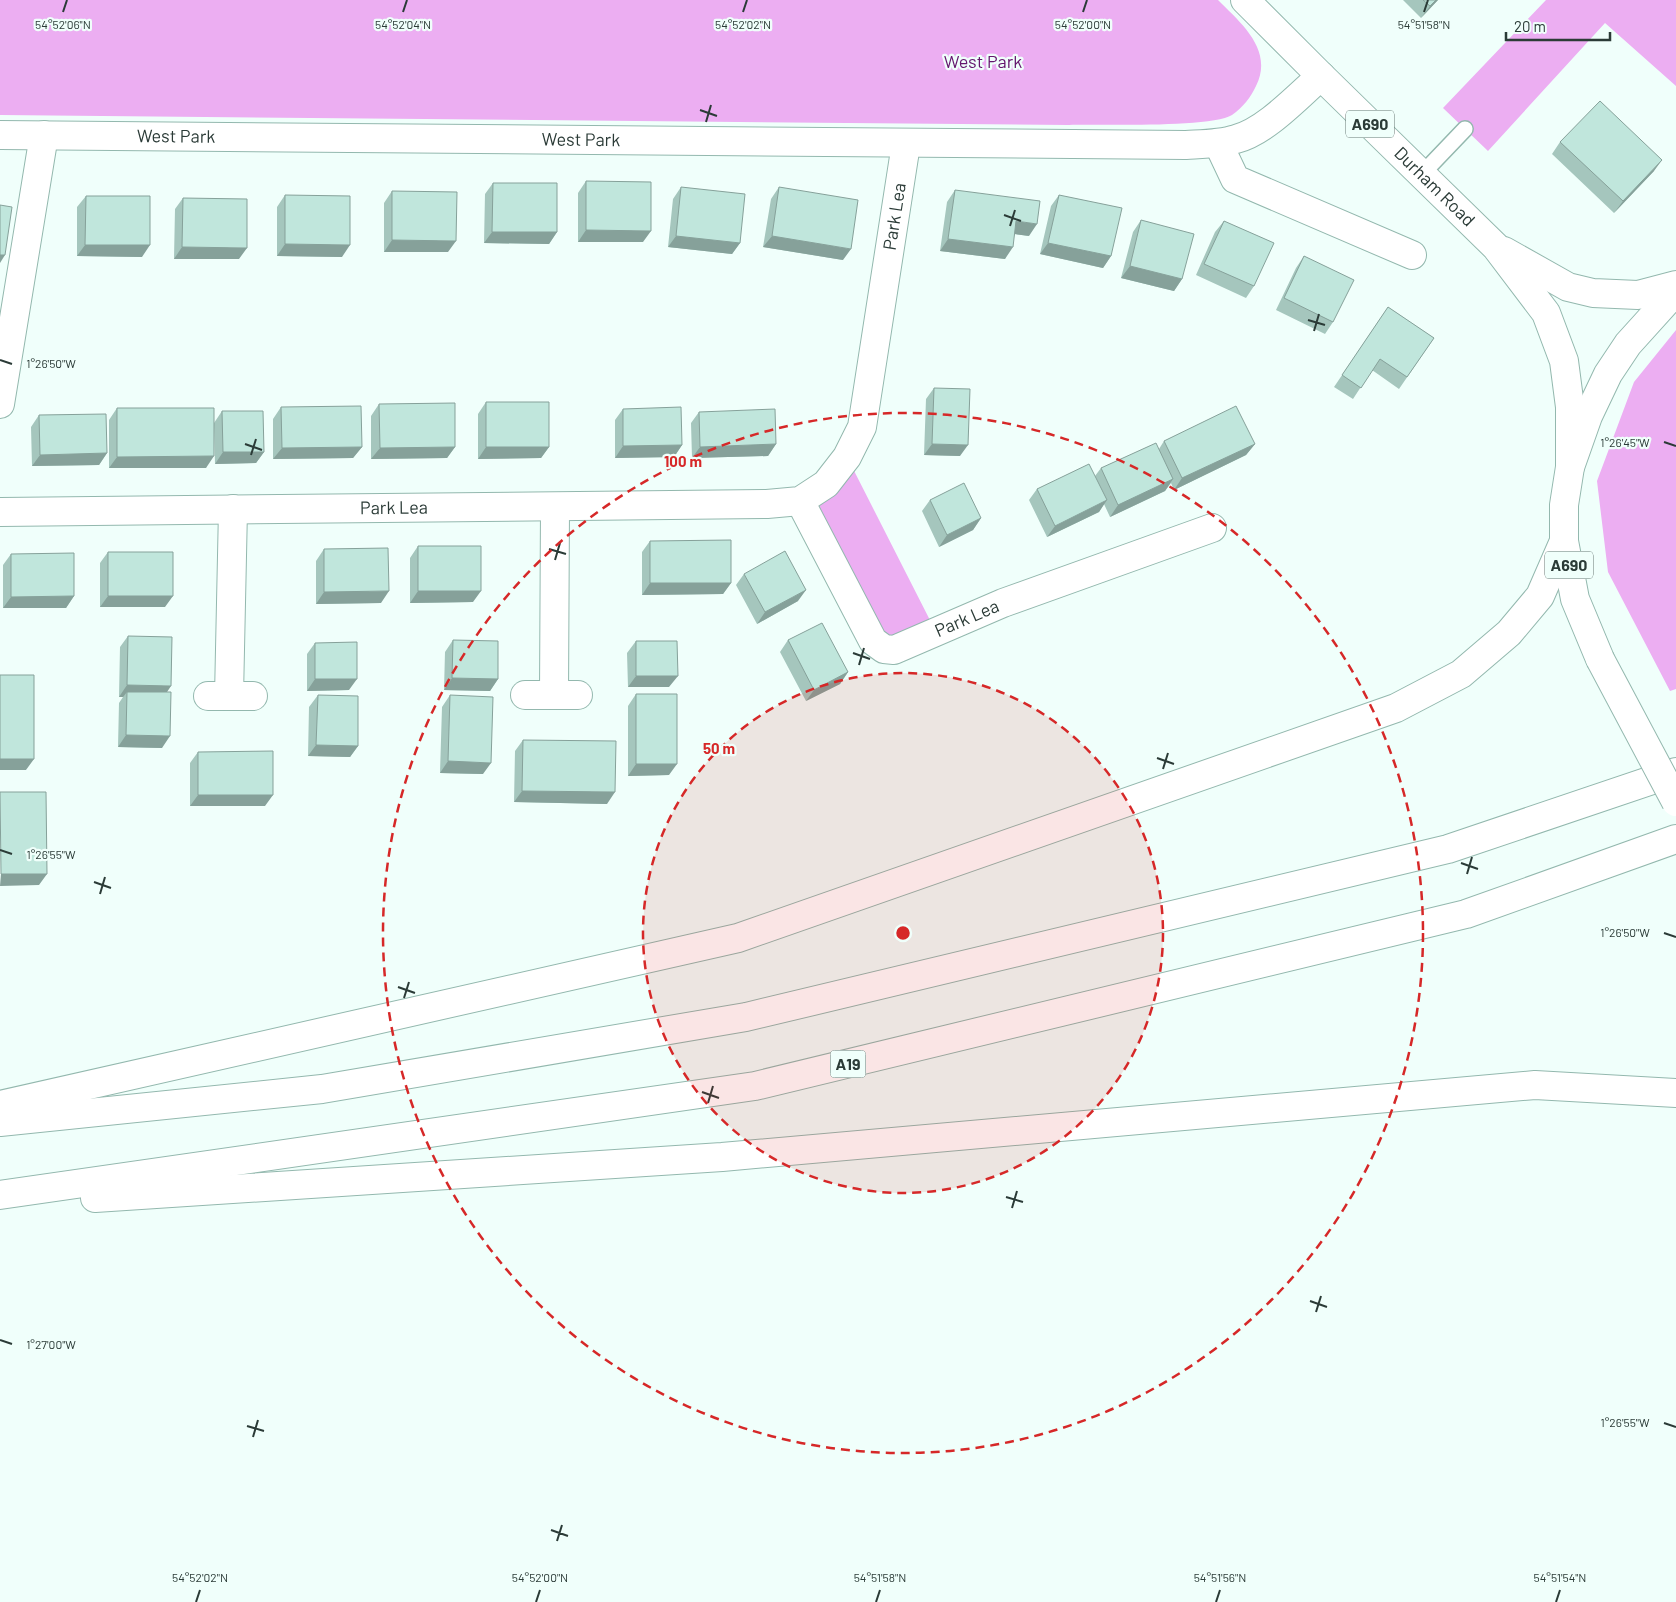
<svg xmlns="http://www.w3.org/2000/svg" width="1676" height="1602" viewBox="0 0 1676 1602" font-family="Barlow,sans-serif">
	<rect width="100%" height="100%" fill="#f0fffb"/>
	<path fill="#ecaef2" d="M0 0H1218C1241 23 1274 50 1256 86 1251 97 1243 107 1232 115 1212 128 1100 124 1069 125L0 115Z
		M1546 0H1676V86L1605 23 1488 151 1443 108Z
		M1676 330V689L1670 691 1608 572 1597 481 1634 382Z
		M847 457 936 632 894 650 800 501Z"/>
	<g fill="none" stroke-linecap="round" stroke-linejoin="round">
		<g stroke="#93b8ae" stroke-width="18">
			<path id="service" d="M1422 174 1465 129"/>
		</g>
		<g stroke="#93b8ae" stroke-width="30">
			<g id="minor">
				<path id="s1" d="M0 135 1186 145C1203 144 1220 144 1236 139 1266 131 1297 97 1321 76"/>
				<path d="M1218 143 1235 179 1412 255"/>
				<path d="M0 404 44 135"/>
				<path id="s2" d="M800 501 873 641 884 649 894 650 1003 603 1212 528"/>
				<path id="s3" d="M0 512 767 504 800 501 826 484 847 457 862 427 906 144"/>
				<path d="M525 695H578"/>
				<path d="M554 695 555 508"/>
				<path d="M208 696H253"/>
				<path d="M229 696 233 509"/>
			</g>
		</g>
		<g stroke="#93b8ae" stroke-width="30">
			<g id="trunk">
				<path id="s4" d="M1245 0 1321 76 1496 247 1546 313 1564 361 1570 407V467"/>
				<path d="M1504 251 1568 287 1593 293 1638 295 1676 285"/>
				<path d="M1600 659 1575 599 1564 541V505L1570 467 1588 416 1608 374 1628 344 1676 291"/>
				<path d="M0 1105 738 938 1396 708 1461 674 1509 633 1540 596 1564 541"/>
				<path d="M0 1122 322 1089 746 1017 1448 849 1676 772"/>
				<path d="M0 1195 755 1086 1466 914 1676 839"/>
				<path d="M95 1198 722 1157 1535 1085 1676 1093"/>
			</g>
		</g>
		<use href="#service" stroke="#fff" stroke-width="15"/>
		<use href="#minor" stroke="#fff" stroke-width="28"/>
		<use href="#trunk" stroke="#fff" stroke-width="28"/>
		<g stroke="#93b8ae" stroke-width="30" stroke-linecap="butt">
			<path id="trunk-bridge" d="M1600 659 1676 802"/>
		</g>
		<use href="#trunk-bridge" stroke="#fff" stroke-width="28"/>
	</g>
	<path fill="#a5c6bd" d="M1403 0H1438L1421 18Z
		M1560 142 1654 171 1614 213 1552 154Z
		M586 181 643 242H578V193Z
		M493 183 557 232 549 244 484 243 485 194Z
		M681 187 740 243 732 254 668 247 673 199Z
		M779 187 843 260 763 247 771 199Z
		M955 190 1029 236 1015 234 1005 259 940 251 947 202Z
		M392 191 448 252H384V203Z
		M285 195 342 257 277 256V207Z
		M1059 195 1111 256 1103 268 1040 254 1051 206Z
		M86 196 142 257 77 256V207Z
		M183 198 239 259H174L175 209Z
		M1141 220 1182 279 1174 291 1121 278 1133 232Z
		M1224 221 1254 286 1246 298 1196 275 1215 232Z
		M1304 256 1333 322 1325 334 1276 310 1296 268Z
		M1388 307 1434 338 1399 389 1372 370 1353 399 1334 387Z
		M934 388 960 456 924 455 926 399Z
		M486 402 549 447 541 458 478 459V414Z
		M379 404 455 447 447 458 371 459V416Z
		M281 407 362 447 353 458 273 459V419Z
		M117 408 214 423 222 411 264 452 256 463 215 464 214 425 206 468H109V420Z
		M623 409 682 445 674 457 615 458V420Z
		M699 412 776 444 768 456 692 458 691 423Z
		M39 415 107 453 99 465 32 466 31 427Z
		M1164 441 1255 444 1246 455 1174 490 1171 483 1165 491 1110 517 1104 504 1099 512 1047 537 1029 500 1037 489 1095 476 1101 468 1159 449Z
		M930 500 981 518 973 530 939 547 922 511Z
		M650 541 731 583 723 594 642 595V552Z
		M418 546 473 602 410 603V558Z
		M324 549 381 603 316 604V561Z
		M108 552 165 607H100V563Z
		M11 554 74 596 66 608H3V565Z
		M744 574 798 601 757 624 736 585Z
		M128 636 167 692 162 748 118 747 119 703 123 697H119L120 647Z
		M453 640 498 679 490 691 444 690 445 652Z
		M788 640 848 672 840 684 806 701 780 652Z
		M636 641 669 687H628L627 653Z
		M315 643 349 690 307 691V654Z
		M636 694 669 775 628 776V706Z
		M318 695 358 746 350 757 308 756 309 707Z
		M450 695 483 774 440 773 442 707Z
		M523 740 607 804 514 802 515 751Z
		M198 752 265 806H190V763Z"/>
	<path fill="#86a19a" d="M1436 0H1438L1421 18 1430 6Z
		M1662 160 1654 171 1614 213 1623 201Z
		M1016 221 1037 224 1029 236 1008 233Z
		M586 230 651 231 643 242H578Z
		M492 232H557L549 244 484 243Z
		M676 236 740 243 732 254 668 247Z
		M772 236 851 249 843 260 763 247Z
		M948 239 1013 247 1005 259 940 251Z
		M392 240 456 241 448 252H384Z
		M1048 243 1111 256 1103 268 1040 254Z
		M285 244 350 245 342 257 277 256Z
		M85 245H150L142 257 77 256Z
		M182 247 247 248 239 259H174Z
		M0 255H5L0 263Z
		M1130 266 1182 279 1174 291 1121 278Z
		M776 444 768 456 692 458 700 447Z
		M932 444 968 445 960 456 924 455Z
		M1255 444 1246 455 1174 490 1182 478Z
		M682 445 674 457 615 458 623 446Z
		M362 447 353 458 273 459 282 448Z
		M455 447 447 458 371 459 380 448Z
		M486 447H549L541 458 478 459Z
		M223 452H264L256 463 215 464Z
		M107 453 99 465 32 466 40 455Z
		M214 456 206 468H109L117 457Z
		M1173 479 1165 491 1110 517 1118 505Z
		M1107 500 1099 512 1047 537 1055 526Z
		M981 518 973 530 939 547 947 535Z
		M650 583H731L723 594 642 595Z
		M806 590 798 601 757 624 765 612Z
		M389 591 381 603 316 604 324 592Z
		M418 591H481L473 602 410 603Z
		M74 596 66 608H3L11 597Z
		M108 596H173L165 607H100Z
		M848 672 840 684 806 701 814 690Z
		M636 676H678L669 687H628Z
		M452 678 498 679 490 691 444 690Z
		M315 679H357L349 690 307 691Z
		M127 685 171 686 163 698 127 692 123 697H119Z
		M126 735 170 736 162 748 118 747Z
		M316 745 358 746 350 757 308 756Z
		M0 759H34L26 770H0Z
		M448 761 491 763 483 774 440 773Z
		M636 764H677L669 775 628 776Z
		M522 791 615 792 607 804 514 802Z
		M198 795H273L265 806H190Z
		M1 874H47L39 885 0 886Z"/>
	<path fill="#c0e6dc" stroke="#86a19a" d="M1423 0H1436L1430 6Z
		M1600 101 1662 160 1623 201 1560 142Z
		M586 181 651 182V231L586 230Z
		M493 183H557V232H492Z
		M681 187 745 194 740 243 676 236Z
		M779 187 858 200 851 249 772 236Z
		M955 190 1040 201 1037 224 1016 221 1013 247 948 239Z
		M392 191 457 192 456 241 392 240Z
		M285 195 350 196V245L285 244Z
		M1059 195 1122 208 1111 256 1048 243Z
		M86 196H150V245H85Z
		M183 198 247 199V248L182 247Z
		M0 205 12 207 5 255H0Z
		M1141 220 1194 234 1182 279 1130 266Z
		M1224 221 1274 243 1254 286 1204 264Z
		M1304 256 1354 280 1333 322 1284 298Z
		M1388 307 1434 338 1407 377 1380 359 1361 388 1342 375Z
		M934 388 970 389 968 445 932 444Z
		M486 402H549V447H486Z
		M455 403V447L380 448 379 404Z
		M361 406 362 447 282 448 281 407Z
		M1236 406 1255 444 1182 478 1164 441Z
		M681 407 682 445 623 446V409Z
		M117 408H214V456L117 457Z
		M775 409 776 444 700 447 699 412Z
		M222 411H263L264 452H223Z
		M106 414 107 453 40 455 39 415Z
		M1156 443 1173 479 1118 505 1101 468Z
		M1089 464 1107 500 1055 526 1037 489Z
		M964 483 981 518 947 535 930 500Z
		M731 540V583H650V541Z
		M418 546H481V591H418Z
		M388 548 389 591 324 592V549Z
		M785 551 806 590 765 612 744 574Z
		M108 552H173V596H108Z
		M74 553V596L11 597V554Z
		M822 623 848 672 814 690 788 640Z
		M128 636 172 637 171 686 127 685Z
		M453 640 498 641V679L452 678Z
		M636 641H677L678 676H636Z
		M357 642V679H315V643Z
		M0 675H34V759H0Z
		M127 692H171L170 736 126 735Z
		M636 694H677V764H636Z
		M318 695 358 696V746L316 745Z
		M450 695 493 697 491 763 448 761Z
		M523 740 616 741 615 792 522 791Z
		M273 751V795H198V752Z
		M0 792H46L47 874H1Z"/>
	<path fill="none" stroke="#2b3b37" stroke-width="2" d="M63 12 67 0M403 12 407 0M743 12 747 0M1083 12 1087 0M1424 12 1428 0M700 110 717 116M706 122 711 105M1004 215 1021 221M1010 226 1015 210M1308 320 1325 325M1314 331 1319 314M0 360 12 364M1664 442 1676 446M245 444 262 450M251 455 256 439M549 549 566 554M555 560 560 543M853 653 870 659M859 665 864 648M1157 758 1174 764M1163 769 1168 753M0 850 12 854M1461 863 1478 869M1467 874 1472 857M94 882 111 888M100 894 105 877M1664 933 1676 937M398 987 415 993M404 998 409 982M702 1092 719 1098M708 1103 713 1086M1006 1197 1023 1202M1012 1208 1017 1191M1310 1301 1327 1307M1316 1312 1321 1296M0 1340 12 1344M1664 1423 1676 1427M247 1426 264 1431M253 1437 258 1420M551 1530 568 1536M557 1541 562 1525M196 1602 200 1590M536 1602 540 1590M876 1602 880 1590M1216 1602 1220 1590M1556 1602 1560 1590"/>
	<circle cx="903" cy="933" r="260" fill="#d62828" fill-opacity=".12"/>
	<g fill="none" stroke="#d62828" stroke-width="2.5" stroke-dasharray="9 6">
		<circle cx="903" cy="933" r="260"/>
		<circle cx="903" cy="933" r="520"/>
	</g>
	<g text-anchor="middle" stroke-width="4.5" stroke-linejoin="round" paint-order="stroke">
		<g fill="#f0fffb" stroke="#667672" stroke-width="1">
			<rect x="1346" y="110.5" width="48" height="27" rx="4"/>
			<rect x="1545" y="551.5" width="48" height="27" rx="4"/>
			<rect x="830.5" y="1050.5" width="35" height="27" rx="4"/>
		</g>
		<g font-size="16" font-weight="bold" fill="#2b3b37">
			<text x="1370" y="130">A690</text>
			<text x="1569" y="571">A690</text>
			<text x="848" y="1070">A19</text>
		</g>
		<g font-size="18" fill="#64156d" stroke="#f0fffb">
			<text x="983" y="68">West Park</text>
		</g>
		<g font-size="18" fill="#2b3b37" stroke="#f0fffb">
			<text dy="6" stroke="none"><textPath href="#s1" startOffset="176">West Park</textPath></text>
			<text dy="6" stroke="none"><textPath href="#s1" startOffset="581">West Park</textPath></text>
			<text dy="6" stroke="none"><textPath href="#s4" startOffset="266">Durham Road</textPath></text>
			<text dy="6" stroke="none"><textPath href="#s3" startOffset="1112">Park Lea</textPath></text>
			<text dy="6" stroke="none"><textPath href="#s3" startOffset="394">Park Lea</textPath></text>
			<text dy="6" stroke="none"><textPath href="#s2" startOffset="261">Park Lea</textPath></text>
		</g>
	</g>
	<g font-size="12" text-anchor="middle" fill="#2b3b37" stroke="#f0fffb" stroke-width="4.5" stroke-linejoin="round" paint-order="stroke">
		<text x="63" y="29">54°52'06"N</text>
		<text x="403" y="29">54°52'04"N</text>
		<text x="743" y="29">54°52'02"N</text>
		<text x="1083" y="29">54°52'00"N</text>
		<text x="1424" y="29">54°51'58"N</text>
		<text x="51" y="368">1°26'50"W</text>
		<text x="1625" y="447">1°26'45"W</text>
		<text x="51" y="859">1°26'55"W</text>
		<text x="1625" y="937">1°26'50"W</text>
		<text x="51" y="1349">1°27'00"W</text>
		<text x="1625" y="1427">1°26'55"W</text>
		<text x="200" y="1582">54°52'02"N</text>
		<text x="540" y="1582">54°52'00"N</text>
		<text x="880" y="1582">54°51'58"N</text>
		<text x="1220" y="1582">54°51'56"N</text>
		<text x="1560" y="1582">54°51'54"N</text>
	</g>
	<circle cx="903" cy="933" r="8" fill="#d62828" stroke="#f0fffb" stroke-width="2.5"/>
	<g font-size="15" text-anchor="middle" font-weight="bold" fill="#d62828" stroke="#f0fffb" stroke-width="4.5" stroke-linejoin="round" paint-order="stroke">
		<text x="683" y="467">100 m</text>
		<text x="719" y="754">50 m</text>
	</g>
	<path d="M1506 32v8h104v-8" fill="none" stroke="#2b3b37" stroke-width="2.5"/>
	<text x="1514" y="32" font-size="15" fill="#2b3b37" stroke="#f0fffb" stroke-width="4" paint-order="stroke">20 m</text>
</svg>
